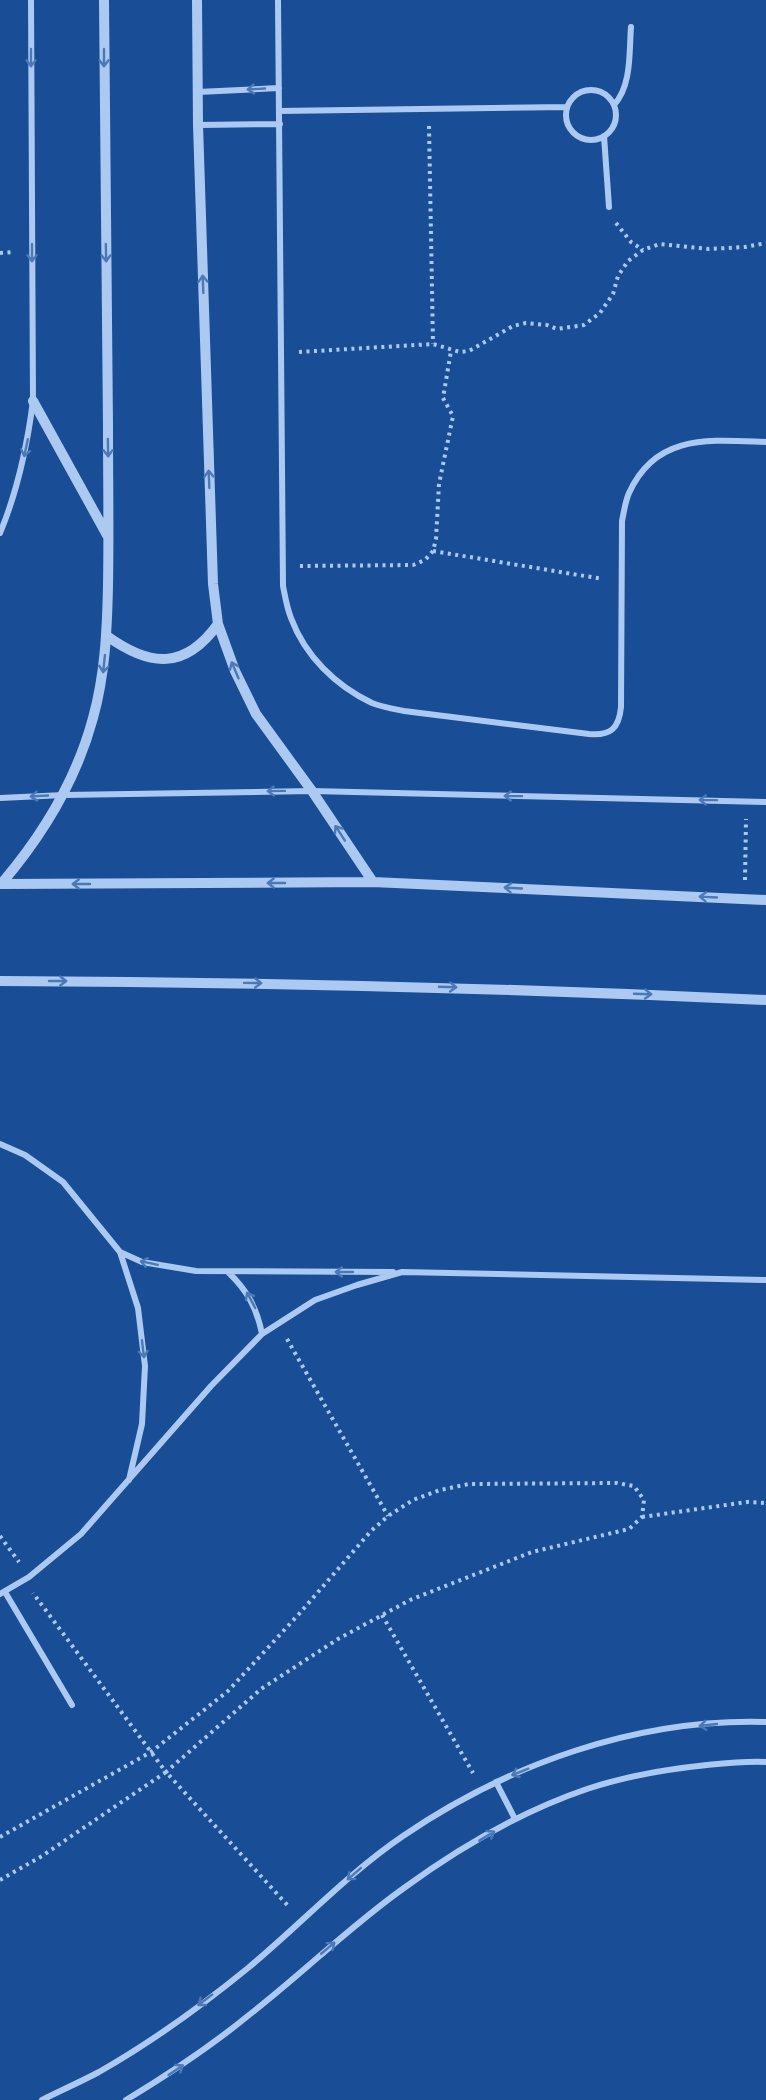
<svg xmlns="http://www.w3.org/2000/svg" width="766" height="2100" viewBox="0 0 766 2100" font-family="Rubik,sans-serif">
	<rect width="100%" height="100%" fill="#194e97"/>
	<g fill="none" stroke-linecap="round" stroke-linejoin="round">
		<path stroke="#accaf1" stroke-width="4" stroke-dasharray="3 4.5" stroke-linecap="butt" d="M429 126 433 344
			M616 223 631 242 643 250
			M0 253 14 252
			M299 352 433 344 460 352 469 351 513 326 526 323 547 325 557 329 584 325 600 313 613 294 618 276 628 261 643 250 660 244 709 249 745 247 766 243
			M433 551 603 579
			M300 566 413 565 425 560 433 551 436 539 439 484 453 416 443 398 451 351
			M745 880 746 819
			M287 1339 388 1516
			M642 1517 747 1502 766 1503
			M0 1536 19 1562
			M382 1615 473 1773
			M0 1837 151 1752 228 1691 299 1614 371 1531 388 1516 413 1500 440 1490 469 1484 617 1483 634 1486 644 1500 642 1517 629 1529 532 1552 410 1600 338 1639 261 1689 166 1772 151 1752 33 1593
			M0 1880 42 1856 166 1772 290 1908"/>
		<path stroke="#accaf1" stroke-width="6" d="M278 0 283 586C285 596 287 608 291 618 305 656 336 686 372 703 382 707 394 709 404 711L589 734C610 736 619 729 621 707L622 521C624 512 625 502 629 493 656 433 710 440 766 442
			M566 115a25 25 0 1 1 50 0a25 25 0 1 1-50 0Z
			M198 92 279 88
			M614 105C632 85 629 52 631 27
			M279 111 567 107
			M198 125 280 124
			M604 136 609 207
			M0 533C18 490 27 447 33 401L31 0
			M0 798 64 795 312 791 766 802
			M0 1144 25 1155 63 1182 120 1252 138 1308 145 1366 142 1424 129 1480
			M120 1252 142 1262 196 1271 393 1272
			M228 1272C247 1290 257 1308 262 1334
			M5 1592 72 1705
			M0 1594 29 1577 81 1534 211 1386 262 1334 315 1300 357 1285 402 1272 766 1280
			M496 1782 515 1819
			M42 2100C60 2091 80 2082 99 2072 148 2044 204 2004 248 1968 300 1925 347 1874 403 1836 508 1764 638 1718 766 1722
			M126 2100C169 2074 210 2047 249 2015 302 1974 349 1927 404 1888 459 1848 522 1811 587 1789 626 1776 667 1769 707 1765 727 1763 746 1761 766 1762"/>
		<path stroke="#accaf1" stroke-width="10" d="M197 0 198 125 213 584 218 624 235 671 256 714 312 791 373 882
			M33 401 107 535
			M107 636C150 667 185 670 218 624
			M0 884 373 882 766 900
			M1 884C43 835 76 781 93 718 105 675 107 631 108 586 109 533 108 479 108 426 106 284 105 142 104 0
			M0 981C256 982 511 988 766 1000"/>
	</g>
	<defs><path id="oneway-shaft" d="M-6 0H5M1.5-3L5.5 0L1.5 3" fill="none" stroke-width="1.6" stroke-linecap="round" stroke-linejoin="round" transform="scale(1.5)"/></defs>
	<g stroke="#4c79b6">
		<use href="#oneway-shaft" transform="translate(31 58) rotate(90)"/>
		<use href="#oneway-shaft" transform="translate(104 58) rotate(90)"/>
		<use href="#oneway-shaft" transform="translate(256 89) rotate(177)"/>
		<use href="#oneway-shaft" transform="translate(32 253) rotate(90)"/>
		<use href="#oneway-shaft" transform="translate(106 253) rotate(89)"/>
		<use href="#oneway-shaft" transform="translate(203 284) rotate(-92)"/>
		<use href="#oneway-shaft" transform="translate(26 448) rotate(102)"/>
		<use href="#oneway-shaft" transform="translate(108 448) rotate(89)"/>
		<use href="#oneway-shaft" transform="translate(209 479) rotate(-92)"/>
		<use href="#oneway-shaft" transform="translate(104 664) rotate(96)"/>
		<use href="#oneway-shaft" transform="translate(235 670) rotate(-113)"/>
		<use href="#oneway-shaft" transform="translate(276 791) rotate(179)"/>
		<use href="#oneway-shaft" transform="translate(39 796) rotate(177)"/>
		<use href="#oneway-shaft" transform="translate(513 796) rotate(-179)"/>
		<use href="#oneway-shaft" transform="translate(708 800) rotate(-179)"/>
		<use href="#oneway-shaft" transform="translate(340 833) rotate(-123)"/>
		<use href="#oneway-shaft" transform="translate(276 883) rotate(180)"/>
		<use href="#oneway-shaft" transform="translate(81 884) rotate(180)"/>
		<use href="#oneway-shaft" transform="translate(513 888) rotate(-177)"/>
		<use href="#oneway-shaft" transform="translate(708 897) rotate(-177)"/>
		<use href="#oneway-shaft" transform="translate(58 981)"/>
		<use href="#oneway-shaft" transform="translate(253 983) rotate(1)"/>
		<use href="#oneway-shaft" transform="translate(448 987) rotate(2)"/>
		<use href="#oneway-shaft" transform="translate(643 994) rotate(2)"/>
		<use href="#oneway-shaft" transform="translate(149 1263) rotate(-168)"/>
		<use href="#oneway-shaft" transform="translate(344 1272) rotate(-180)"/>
		<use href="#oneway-shaft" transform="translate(251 1300) rotate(-118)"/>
		<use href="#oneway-shaft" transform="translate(143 1349) rotate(83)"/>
		<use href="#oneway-shaft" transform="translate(708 1725) rotate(174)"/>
		<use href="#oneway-shaft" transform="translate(520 1772) rotate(158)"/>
		<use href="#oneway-shaft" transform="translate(487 1836) rotate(-31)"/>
		<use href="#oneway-shaft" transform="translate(354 1874) rotate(139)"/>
		<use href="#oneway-shaft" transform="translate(328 1948) rotate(-40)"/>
		<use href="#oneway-shaft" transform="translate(205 2000) rotate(143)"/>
		<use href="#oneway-shaft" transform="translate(176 2070) rotate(-34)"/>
	</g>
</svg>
